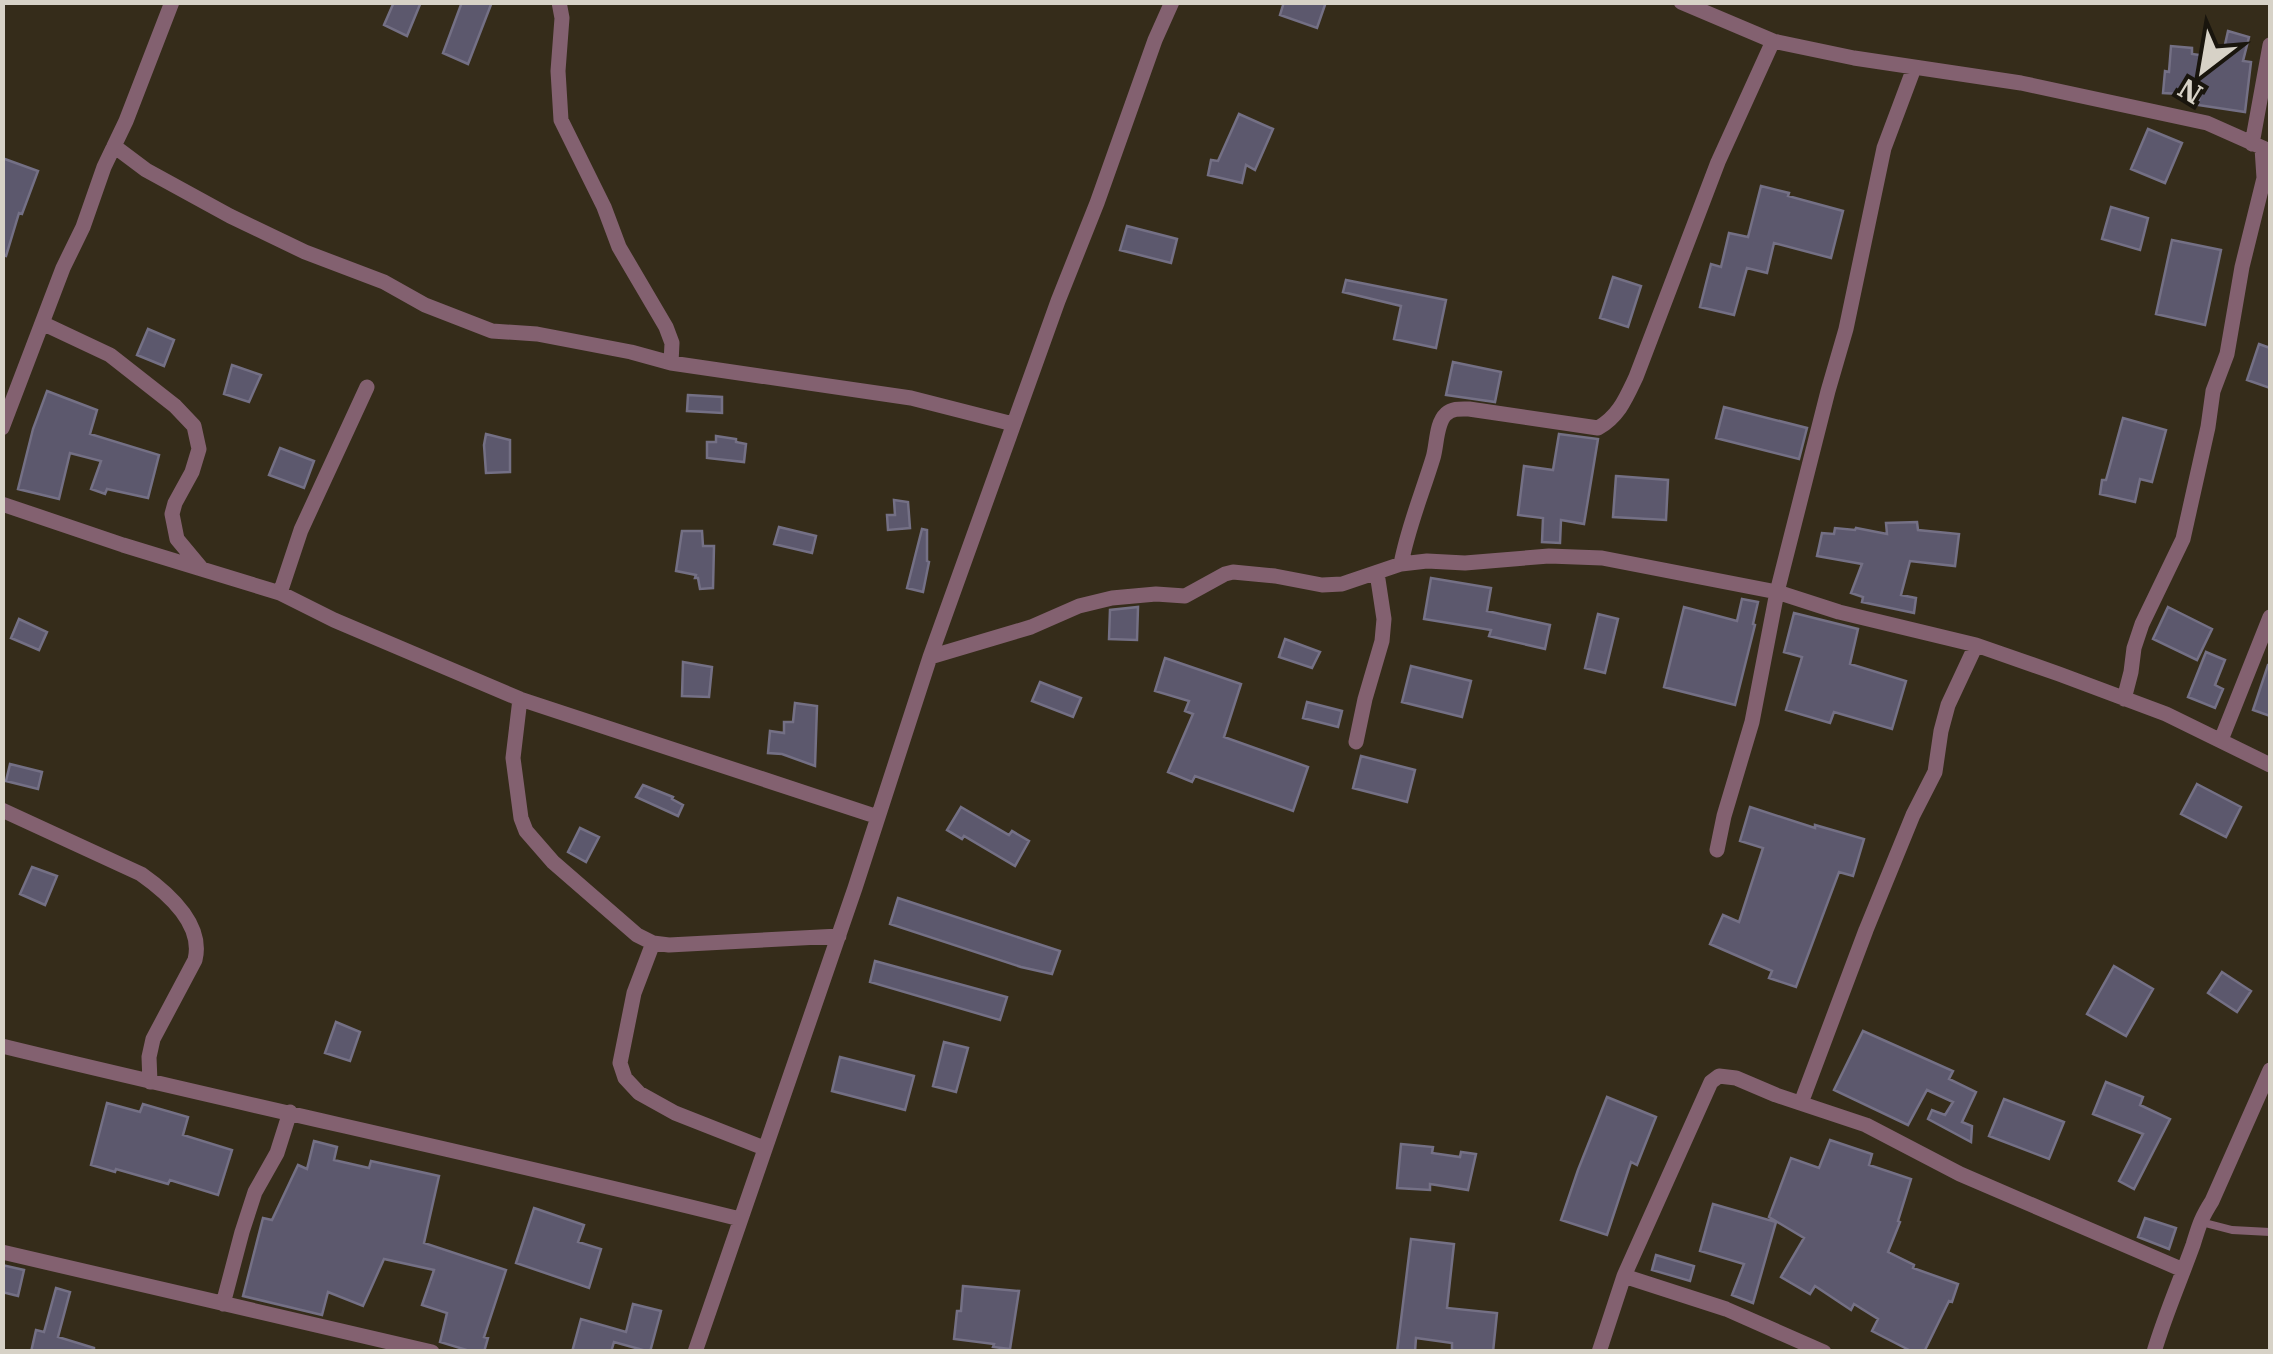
<svg xmlns="http://www.w3.org/2000/svg" width="2273" height="1354" viewBox="0 0 2273 1354" font-family="'IBM Plex Serif',serif">
	<rect width="100%" height="100%" fill="#352c1a"/>
	<path fill="#5c586d" stroke="#747085" stroke-width="2.5" d="M394 2H421L407 36 384 25Z
		M462 2H492L468 64 443 53Z
		M1284 2H1326L1317 28 1280 15Z
		M2228 31 2249 37 2243 61 2251 62 2245 112 2198 105 2200 95 2163 93 2165 71 2169 72 2171 46 2192 48V54L2222 58Z
		M1239 114 1273 129 1255 170 1246 165 1242 183 1208 175 1211 160 1218 161Z
		M2148 129 2182 143 2165 183 2131 169Z
		M2 158 38 171 22 214 19 213 6 256 2 255Z
		M1761 186 1789 193 1788 196 1843 211 1831 258 1774 243 1767 273 1747 268 1734 315 1700 307 1711 264 1721 267 1729 233 1748 237Z
		M2111 207 2148 218 2140 250 2102 239Z
		M1127 226 1177 239 1171 263 1120 250Z
		M2172 240 2221 250 2205 325 2156 314Z
		M1613 277 1641 286 1628 327 1600 318Z
		M1346 280 1446 300 1436 348 1394 339 1401 306 1343 292Z
		M148 329 174 340 164 366 137 355Z
		M2259 344 2270 348V388L2247 380Z
		M1453 362 1501 372 1495 402 1446 395Z
		M232 365 261 375 249 402 224 394Z
		M47 391 97 410 90 434 159 455 148 498 107 489 105 494 91 489 101 461 70 453 59 499 18 489 33 429Z
		M688 395 722 397V413L687 411Z
		M1724 407 1807 428 1799 459 1716 438Z
		M2123 418 2166 430 2152 482 2140 479 2135 502 2100 494 2102 480H2106Z
		M486 434 510 440V472L486 473 484 445Z
		M1559 434 1598 439 1584 524 1561 520 1560 543 1542 542 1543 518 1518 515 1524 466 1553 470Z
		M716 436 736 439V442L746 444 744 462 707 458V442H716Z
		M280 448 314 461 304 488 269 475Z
		M1616 476 1668 480 1666 520 1613 517Z
		M894 500 908 502 910 528 888 530 887 515H895Z
		M1917 522 1918 530 1959 534 1955 566 1910 561 1901 595 1916 598 1914 613 1862 602 1863 597 1851 593 1862 564 1817 556 1822 533 1834 534 1835 528 1855 530 1856 528 1887 534 1886 523Z
		M779 527 816 536 812 553 774 544Z
		M922 529 927 530V561L929 562 923 592 907 588Z
		M682 531H702L703 546H714L713 588 700 589 698 578H695L696 575 676 571Z
		M1431 578 1491 588 1487 611 1550 625 1545 649 1489 636 1491 630 1424 619Z
		M1742 599 1758 602 1753 624 1755 625 1735 705 1664 687 1684 607 1737 621Z
		M1138 607 1137 640 1109 639 1110 610Z
		M2168 607 2212 629 2197 660 2153 639Z
		M1794 613 1858 629 1850 664 1906 681 1892 729 1834 712 1830 723 1786 710 1802 657 1784 652Z
		M1598 614 1618 619 1605 673 1585 668Z
		M19 619 47 632 39 650 11 638Z
		M1285 639 1320 652 1312 668 1279 657Z
		M2206 652 2225 660 2215 685 2223 689 2215 708 2188 697Z
		M1165 658 1241 684 1224 737 1308 767 1293 811 1195 776 1192 782 1168 772 1193 714 1185 711 1189 701 1155 691Z
		M683 662 712 667 709 697 682 696Z
		M2268 665H2270V716L2253 710Z
		M1411 666 1471 681 1462 717 1402 702Z
		M1040 682 1081 698 1073 717 1032 701Z
		M1307 702 1342 711 1338 727 1303 718Z
		M795 703 817 706 815 766 782 754 768 753 770 731 784 733V722H793Z
		M1361 756 1415 770 1407 802 1353 788Z
		M10 764 42 772 38 789 6 781Z
		M2197 784 2241 807 2226 837 2181 814Z
		M643 785 673 797 672 799 683 805 678 816 636 797Z
		M961 807 1009 835 1012 831 1029 841 1015 866 964 836 962 839 947 830Z
		M1750 807 1815 828V825L1864 839 1853 876 1839 872 1796 987 1769 978 1772 971 1710 944 1723 915 1739 922 1763 848 1740 841Z
		M580 828 599 837 586 862 568 852Z
		M32 867 57 876 45 905 20 894Z
		M898 898 1060 951 1052 974 1021 967 890 924Z
		M875 961 1007 997 1000 1020 870 982Z
		M2114 966 2153 989 2126 1036 2087 1014Z
		M2222 972 2251 991 2237 1012 2208 993Z
		M336 1022 360 1032 350 1061 325 1053Z
		M1863 1031 1953 1071 1949 1079 1976 1092 1962 1122 1972 1126 1971 1142 1928 1119 1932 1110 1945 1115 1953 1102 1927 1090 1908 1125 1834 1090Z
		M944 1042 968 1048 956 1092 933 1086Z
		M840 1057 914 1076 905 1110 832 1091Z
		M2106 1082 2143 1097 2140 1105 2170 1119 2134 1189 2119 1181 2143 1134 2093 1114Z
		M1607 1097 1656 1117 1637 1165 1631 1162 1607 1235 1561 1220 1578 1170Z
		M2004 1099 2064 1122 2049 1159 1989 1136Z
		M107 1103 140 1112 143 1104 188 1117 183 1135 232 1150 218 1195 170 1180 168 1184 116 1169 115 1172 91 1165Z
		M1830 1140 1872 1154 1869 1165 1911 1179 1898 1221 1900 1222 1888 1252 1914 1265 1913 1268 1958 1284 1952 1302 1949 1301 1924 1352H1913L1872 1331 1878 1319 1854 1304 1851 1310 1815 1286 1810 1294 1781 1277 1804 1238 1769 1217 1791 1158 1819 1168Z
		M314 1141 337 1147 334 1160 369 1168 371 1161 439 1176 424 1243 506 1270 484 1337 488 1338 484 1352H473L440 1342 447 1313 422 1305 434 1270 384 1259 363 1306 328 1292 322 1315 243 1296 263 1218 272 1220 298 1165 307 1169Z
		M1401 1144 1433 1147 1432 1153 1460 1157 1461 1152 1476 1154 1468 1190 1430 1184V1190L1397 1188Z
		M1713 1204 1776 1222 1753 1303 1732 1295 1744 1264 1700 1251Z
		M534 1208 584 1225 578 1242 601 1249 589 1288 516 1263Z
		M2145 1218 2176 1228 2169 1249 2138 1237Z
		M1411 1239 1454 1244 1447 1308 1497 1313 1493 1352 1452 1350V1343L1416 1338 1415 1352H1397Z
		M1656 1255 1694 1266 1690 1281 1652 1270Z
		M2 1265 24 1270 18 1296 2 1292Z
		M963 1286 1019 1291 1010 1349 993 1347 994 1344 954 1339 957 1311H961Z
		M56 1288 70 1292 58 1337 94 1348V1352H31L36 1330 44 1332Z
		M633 1304 661 1311 650 1352 614 1342 611 1352H572L581 1319 626 1332Z"/>
	<g fill="none" stroke-linecap="round" stroke-linejoin="round">
		<path stroke="#836170" stroke-width="8" d="M2201 1222 2232 1230 2270 1232"/>
		<path stroke="#836170" stroke-width="15" d="M559 2 562 18 558 71 561 120 604 207 619 247 666 327 672 343 671 363
			M1773 41 1854 58 2021 83 2207 123 2270 151
			M1914 68 1884 148 1846 329 1828 391 1777 592 1839 612 1976 645 2059 674 2166 714 2270 765
			M2252 144 2270 45
			M114 146 146 170 230 216 305 252 384 282 425 305 492 331 537 334 631 352 671 363 911 398 1013 424
			M42 323 110 355 175 406 194 426 199 449 192 472 175 503 172 514 177 539 202 569
			M2 428 63 268 83 227 104 167 126 121 172 2
			M2 504 123 545 280 593 334 620 520 699 878 817
			M1401 564C1408 527 1422 494 1433 458 1437 445 1436 423 1446 414 1453 408 1461 409 1469 409L1598 428C1619 416 1626 398 1636 377L1718 162 1773 41 1681 2
			M280 593 301 530 367 387
			M930 657 1031 627 1079 606 1112 598 1156 594 1185 596 1225 574 1233 572 1275 576 1322 585 1342 584 1401 564 1427 561 1465 563 1549 556 1602 558 1777 592 1752 722 1724 816 1717 850
			M520 699 513 758 521 818 526 831 553 862 637 935 653 943 669 945 839 936
			M2124 699 2131 672 2134 648 2142 624 2183 539 2208 427 2213 391 2227 354 2242 267 2264 178 2262 148
			M2221 740 2270 617
			M1356 742 1365 699 1382 641 1384 619 1377 573
			M2 810 141 874C168 893 204 924 195 960L153 1039 149 1057 150 1082
			M653 943 634 993 620 1063 625 1078 639 1093 675 1113 764 1148
			M2 1046C248 1106 495 1158 740 1219
			M1801 1103 1866 930 1913 815 1935 772 1941 731 1948 705 1976 645
			M2 1252 432 1352
			M1624 1276 1711 1082 1719 1076 1736 1078 1776 1095 1866 1125 1960 1174 2183 1270
			M223 1304 242 1232 255 1192 277 1153 290 1112
			M695 1352 855 888 930 657 1058 301 1097 203 1155 40 1172 2
			M1599 1352 1624 1276 1726 1309 1824 1352
			M2154 1352C2165 1315 2180 1281 2193 1245 2199 1226 2200 1220 2212 1201L2270 1070"/>
	</g>
	<rect width="2273" height="1354" fill="none" stroke="#d7d2c7" stroke-width="10"/>
	<g transform="translate(2203 70) rotate(211)" stroke="#19150d" stroke-width="8" paint-order="stroke">
	<path d="M0-8L18 38L0 25L-18 38Z" fill="#d7d2c7"/>
	<text y="-15" font-size="28" font-weight="bold" text-anchor="middle" fill="#d7d2c7">N</text>
	</g>
</svg>
